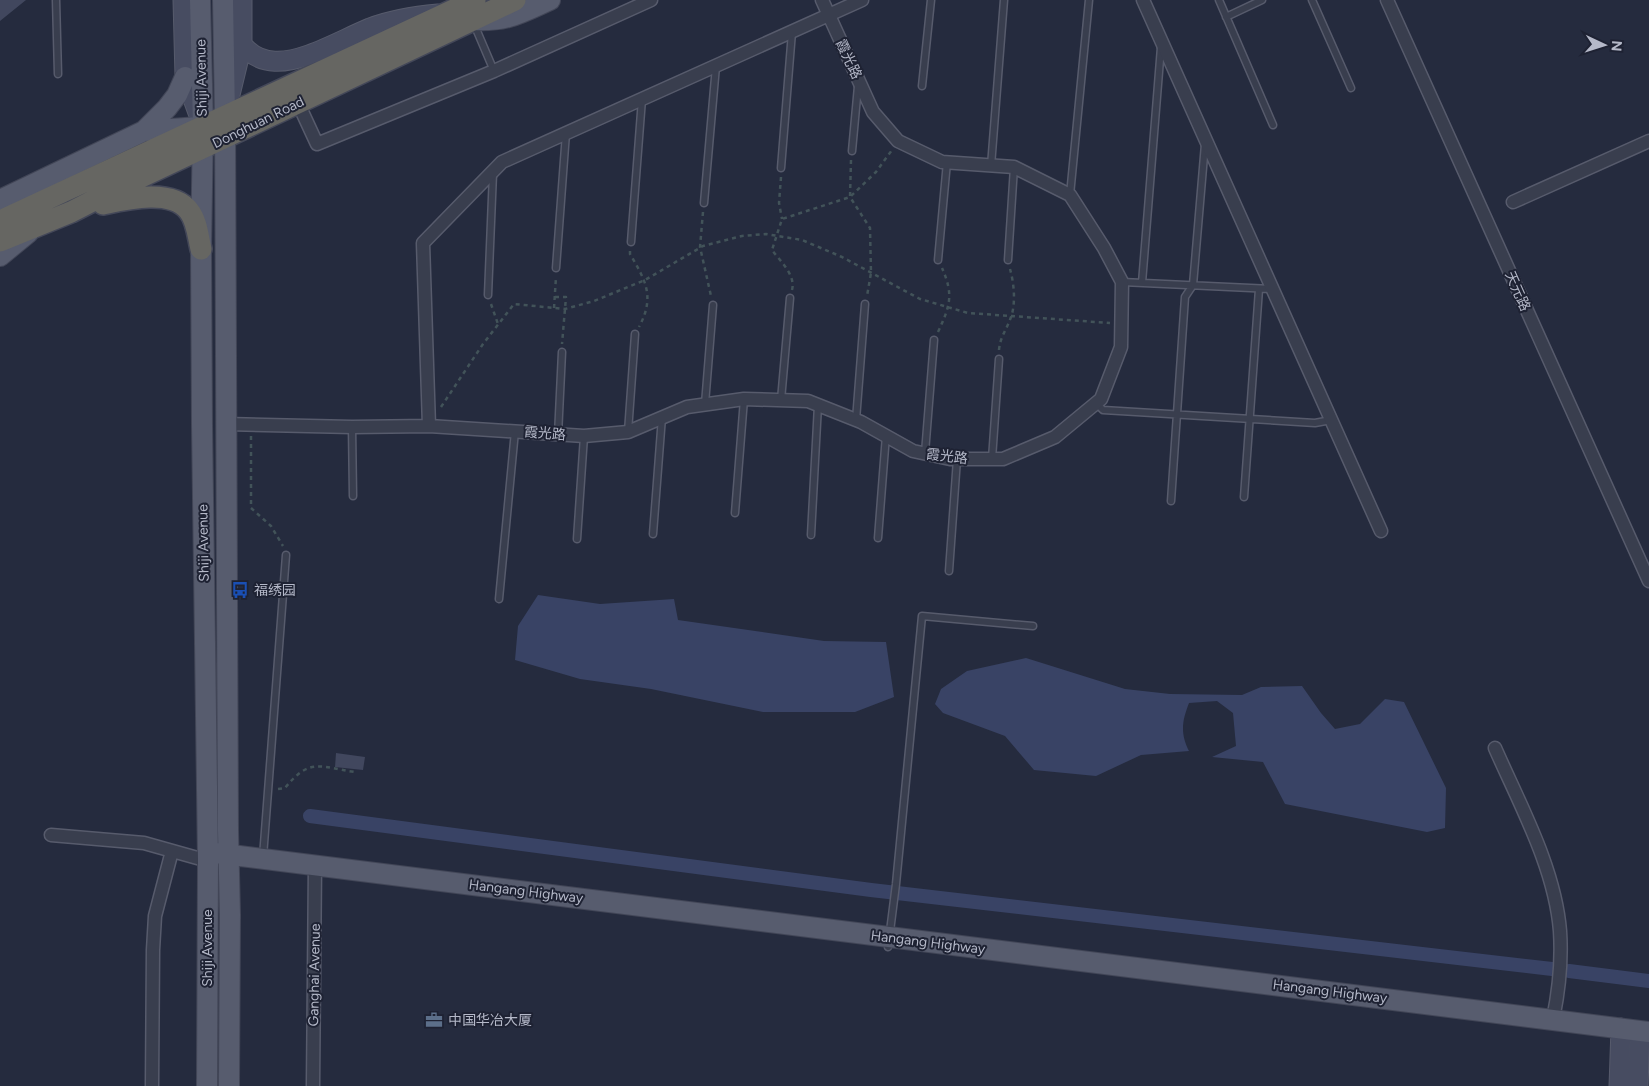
<svg xmlns="http://www.w3.org/2000/svg" width="1649" height="1086" viewBox="0 0 1649 1086" font-family="Figtree,'Noto Sans SC',sans-serif">
	<rect width="100%" height="100%" fill="#252b3e"/>
	<path fill="#394365" d="M538 595 600 604 674 599 678 620 824 641 886 642 894 697 855 712H763L651 689 580 679 515 660 518 626Z
		M1026 658 1125 689 1170 694 1242 695 1261 687 1302 686 1321 713 1335 729 1360 724 1385 699 1404 702 1446 788 1445 828 1427 832 1285 804 1263 762 1212 757 1236 746 1233 713 1217 701 1189 703C1182 721 1180 733 1189 751L1141 755 1096 776 1034 770 1005 736 943 713 935 704 941 689 967 671Z"/>
	<g fill="none" stroke-linecap="round" stroke-linejoin="round">
		<path stroke="#394365" stroke-width="14" d="M310 816 871 890 1552 969
			M1569 971 1649 981"/>
	</g>
	<path fill="#41475e" d="M0 0H26L0 21Z
		M336 753 365 757 363 770 335 767Z"/>
	<g fill="none" stroke-linecap="round" stroke-linejoin="round">
		<g stroke="#575b6c" stroke-width="9">
			<path id="service" d="M56 0 58 74
				M1219 0 1273 125
				M1312 0 1351 88
				M1226 17 1262 0
				M474 24 494 71
				M922 86 931 0
				M852 151 858 86
				M991 166 1004 0
				M781 168 792 32
				M1070 195 1089 0
				M704 203 716 66
				M631 242 642 99
				M938 260 947 162
				M1008 260 1014 167
				M556 268 566 133
				M1122 282 1273 289
				M1142 283 1161 47
				M488 295 493 173
				M781 400 790 298
				M1096 403 1103 410 1315 423 1331 420
				M705 404 713 305
				M856 420 865 304
				M352 427 353 496
				M628 432 635 334
				M558 435 562 352
				M925 453 934 340
				M992 459 999 359
				M1244 497 1259 289
				M1171 501 1185 297 1193 285 1205 144
				M735 513 744 399
				M653 534 662 417
				M811 535 818 405
				M878 538 886 435
				M577 539 584 436
				M949 571 957 459
				M499 599 515 431
				M263 857 286 555
				M888 947 896 884 922 616 1033 626"/>
		</g>
		<g stroke="#575b6c" stroke-width="15">
			<path id="minor" d="M1143 0 1381 531
				M1387 0 1649 581
				M298 103 317 144 494 71 651 0
				M1513 202 1649 141
				M226 424 352 427 429 426 584 436 628 432 687 407 744 399 808 401 861 422 913 451 950 459H1003L1055 437 1101 399 1121 347 1122 282 1104 248 1070 195 1014 167 942 162 898 141 873 112 822 0
				M429 426 423 243 502 162 862 0
				M1495 748C1520 805 1555 868 1560 931 1562 961 1559 990 1553 1019
				M51 835 144 843 208 861
				M152 1086 153 950 155 916 172 851
				M313 1086 315 864"/>
		</g>
		<g stroke="#575b6c" stroke-width="21">
			<path id="secondary" d="M183 0 185 77 201 121
				M225 8C250 98 313 52 370 28 391 20 415 16 438 14
				M228 103 242 45V0
				M1619 1086 1621 1028
				M1638 1086 1640 1031"/>
		</g>
		<g stroke="#424657" stroke-width="22">
			<path id="primary" d="M200 0 203 126 201 249 202 425 208 861 207 1086
				M223 0 225 116 228 831 230 915 229 1086
				M472 20C507 22 519 14 550 0
				M144 131 199 127
				M0 200 144 131 167 108 177 95 185 77
				M0 256 28 233
				M208 852 1649 1032"/>
		</g>
		<g stroke="#444859" stroke-width="24">
			<path id="trunk" d="M103 204C126 199 172 188 189 211 197 221 198 237 201 249
				M0 221 475 0
				M0 241 71 212 120 187 515 0"/>
		</g>
		<path stroke="#425359" stroke-width="2.5" stroke-dasharray="4 4" stroke-linecap="butt" d="M851 160 850 197 870 228 871 273 867 296
			M781 177 779 203 782 219
			M703 212 700 247 711 296
			M630 251V254C646 281 655 297 639 327
			M792 290C796 275 780 261 772 250L782 219 850 197 876 172 892 150
			M555 297H566L562 344
			M491 304 498 324
			M554 308 556 277
			M938 332C950 306 954 295 942 268
			M999 350C1000 337 1007 329 1011 317 1016 303 1014 283 1010 269
			M441 407 483 344 514 304 565 309 594 301 645 280 703 246 742 236 766 234 802 240 842 257 920 299 968 313 1110 323
			M251 436V508L271 526 283 546
			M278 789 285 788C310 757 320 767 355 772"/>
		<use href="#service" stroke="#393e4e" stroke-width="6"/>
		<use href="#minor" stroke="#393e4e" stroke-width="12"/>
		<use href="#secondary" stroke="#474c61" stroke-width="19"/>
		<use href="#primary" stroke="#575c6e" stroke-width="20"/>
		<use href="#trunk" stroke="#666662" stroke-width="21"/>
	</g>
	<defs>
		<g id="bus-bare" transform="scale(1.35)"><path d="M-5-6H5V4H4V6H2V4H-2V6H-4V4H-5ZM-3.5-4V0h7V-4ZM-3.5 1.2v1.5H-2V1.2ZM2 1.2v1.5H3.5V1.2Z" fill="#1a4fb4" stroke="#1e2233" stroke-width="2.5" paint-order="stroke"/></g>
		<g id="office-bare" transform="scale(1.35)"><path d="M-6-3h4V-5.5h4V-3h4V5H-6ZM-1-4.5V-3h2v-1.5ZM-6 0V1H6V0Z" fill="#5c6f8a" stroke="#1e2233" stroke-width="2.5" paint-order="stroke"/></g>
	</defs>
	<g fill-rule="evenodd">
		<use href="#bus-bare" x="240" y="590"/>
		<use href="#office-bare" x="434" y="1020"/>
	</g>
	<g text-anchor="middle" stroke-width="4" stroke-linejoin="round" paint-order="stroke">
		<g font-size="14" fill="#b5b9c9" stroke="#1e2233">
			<text transform="translate(849 59) rotate(65)" y="5">霞光路</text>
			<text transform="translate(201 78) rotate(-91)" y="5">Shiji Avenue</text>
			<text transform="translate(258 122) rotate(-26)" y="5">Donghuan Road</text>
			<text transform="translate(1518 291) rotate(66)" y="5">天元路</text>
			<text transform="translate(545 433) rotate(5)" y="5">霞光路</text>
			<text transform="translate(947 456) rotate(7)" y="5">霞光路</text>
			<text transform="translate(203 543) rotate(-91)" y="5">Shiji Avenue</text>
			<text transform="translate(526 891) rotate(7)" y="5">Hangang Highway</text>
			<text transform="translate(928 942) rotate(7)" y="5">Hangang Highway</text>
			<text transform="translate(207 948) rotate(-90)" y="5">Shiji Avenue</text>
			<text transform="translate(314 975) rotate(-89)" y="5">Ganghai Avenue</text>
			<text transform="translate(1330 991) rotate(7)" y="5">Hangang Highway</text>
		</g>
		<g font-size="14" fill="#b5b9c9" stroke="#1e2233" text-anchor="start">
			<text x="254" y="595">福绣园</text>
			<text x="448" y="1025">中国华冶大厦</text>
		</g>
	</g>
	<g transform="translate(1604 45) rotate(94)" stroke="#1e2233" stroke-width="4" paint-order="stroke">
	<path d="M0-4L9 19L0 12L-9 19Z" fill="#b5b9c9"/>
	<text y="-8" font-size="14" font-weight="bold" text-anchor="middle" fill="#b5b9c9">N</text>
	</g>
</svg>
